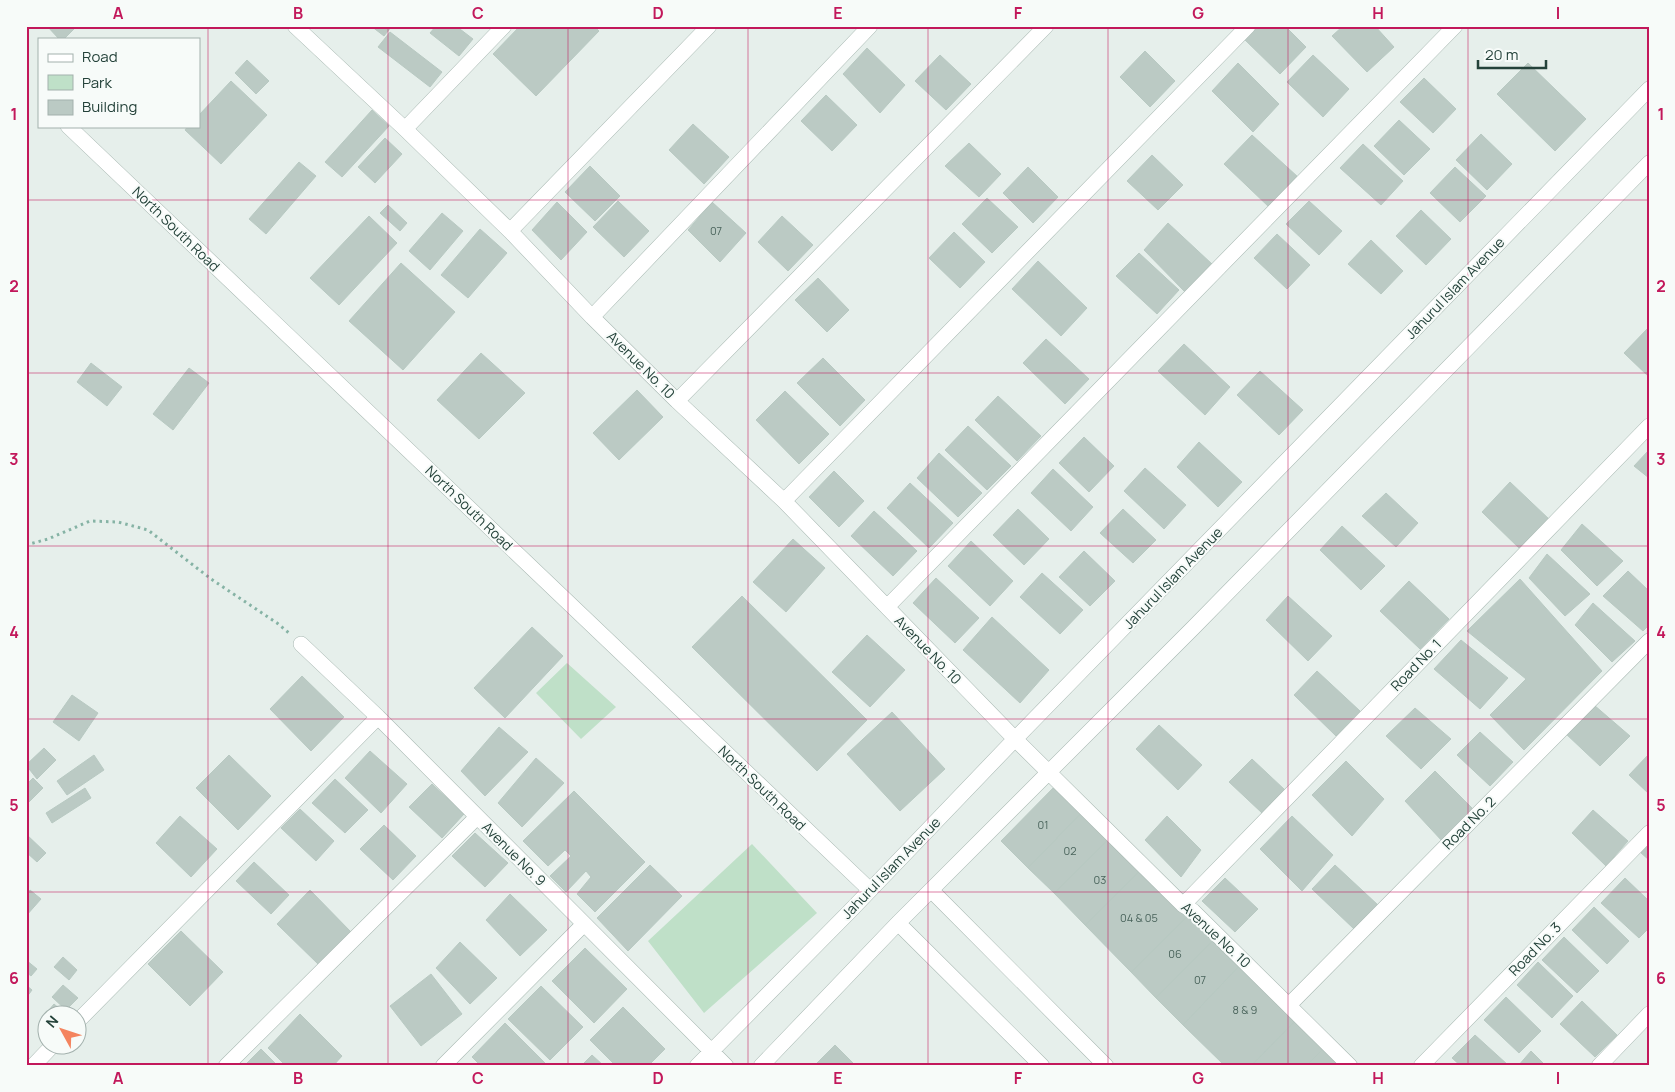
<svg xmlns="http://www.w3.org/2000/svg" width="1675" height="1092" viewBox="0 0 1675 1092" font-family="Manrope,sans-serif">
	<rect width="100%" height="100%" fill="#e6efeb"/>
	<path fill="#bfe0c8" d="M567 663 616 707 581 739 536 693Z
		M752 844 817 913 704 1013 648 941Z"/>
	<path fill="#bbcac4" stroke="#b8c9c2" d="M47 26H77L64 39H59Z
		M371 26H392L384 36Z
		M436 26H456L473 39 459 56 430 33Z
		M520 26H594L599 31 536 96 493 54Z
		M1256 26H1285L1306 47 1280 74 1244 39Z
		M1343 26H1375L1394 47 1367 72 1332 36Z
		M390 32 442 72 430 87 378 47Z
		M867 48 905 85 880 113 843 74Z
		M1145 51 1175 81 1150 107 1120 77Z
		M940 55 971 84 946 110 915 81Z
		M1313 55 1349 89 1323 117 1287 82Z
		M247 60 269 81 256 94 235 73Z
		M1238 63 1279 104 1253 132 1212 91Z
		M1528 63 1586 119 1555 151 1497 94Z
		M1424 78 1456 109 1433 133 1400 102Z
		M231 81 267 115 221 164 185 130 188 126H199V115Z
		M826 95 857 125 832 151 801 121Z
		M372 110 389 126 342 177 325 162Z
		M1399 120 1430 149 1404 175 1374 146Z
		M693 124 729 157 704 184 669 150Z
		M1481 134 1512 164 1487 190 1456 160Z
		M1252 135 1298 177 1270 208 1224 164Z
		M385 138 402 154 375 183 358 167Z
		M969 143 1001 174 979 197 945 166Z
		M1363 144 1403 181 1381 205 1340 168Z
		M1152 155 1183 185 1158 210 1127 181Z
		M299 162 316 176 266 234 249 219Z
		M590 166 620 196 595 221 565 192Z
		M1028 167 1058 197 1033 223 1003 193Z
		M1455 167 1486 196 1460 222 1430 193Z
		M987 198 1018 227 992 253 962 224Z
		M618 201 649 231 624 257 593 227Z
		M1309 201 1342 231 1319 255 1286 224Z
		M557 202 587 232 561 260 532 230Z
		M712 202 746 233 720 262 688 230Z
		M388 205 407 223 400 231 380 213Z
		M1421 210 1451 239 1426 265 1396 236Z
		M442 213 463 231 430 270 409 251Z
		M369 216 397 243 339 305 310 278Z
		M782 216 813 245 788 271 758 242Z
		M1168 223 1212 264 1185 292 1144 250Z
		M480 229 507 253 468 298 441 275Z
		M954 232 985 262 960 288 929 258Z
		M1277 234 1310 265 1287 289 1254 258Z
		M1371 240 1403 271 1381 294 1348 264Z
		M1139 253 1179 290 1157 314 1116 276Z
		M1038 261 1087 308 1061 336 1012 289Z
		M401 263 455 312 403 370 349 321Z
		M818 278 849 310 827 332 795 300Z
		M1649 327V377L1624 353Z
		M1046 339 1089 379 1065 404 1023 363Z
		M1184 344 1230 387 1205 415 1158 371Z
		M481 353 525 393 479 439 437 400Z
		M823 358 865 400 840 426 797 383Z
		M91 363 122 387 107 406 77 382Z
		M189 368 209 383 173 430 153 414Z
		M1260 371 1303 410 1279 435 1237 395Z
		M637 390 663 417 619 460 593 433Z
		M785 391 829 434 799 464 756 420Z
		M998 396 1041 436 1017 461 975 420Z
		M968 426 1011 466 987 490 945 450Z
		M1084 437 1114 466 1089 492 1059 463Z
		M1199 442 1242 482 1218 507 1177 467Z
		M1649 450V478L1634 466Z
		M939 453 982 493 958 517 917 478Z
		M1145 468 1186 505 1164 529 1124 491Z
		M1053 469 1093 507 1071 531 1031 493Z
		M834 471 864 501 839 527 809 497Z
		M1510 482 1550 520 1521 550 1482 512Z
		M910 483 953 523 929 548 887 508Z
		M1386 493 1418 523 1396 547 1362 516Z
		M1018 509 1049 539 1024 565 993 535Z
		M1123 509 1156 540 1133 563 1100 533Z
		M874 511 917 551 893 576 851 536Z
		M1582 524 1623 561 1597 586 1561 550Z
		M1342 526 1385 566 1361 590 1320 550Z
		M793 539 825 568 786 612 753 582Z
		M971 541 1013 581 990 606 948 566Z
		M1084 551 1115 581 1090 606 1059 577Z
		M1547 554 1590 594 1565 616 1529 578Z
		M1628 571 1649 591V625L1643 631 1603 596Z
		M1042 573 1083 610 1060 634 1020 597Z
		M936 578 979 618 955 643 913 603Z
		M1520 579 1602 671 1524 750 1490 715 1526 679 1467 631Z
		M1409 581 1449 619 1420 649 1380 611Z
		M742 596 867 720 817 771 692 647Z
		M1288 596 1332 636 1308 661 1266 620Z
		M1593 603 1635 641 1612 662 1575 625Z
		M992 617 1049 670 1020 703 963 650Z
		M532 627 563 656 505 718 474 688Z
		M867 635 905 670 870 707 832 672Z
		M1461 640 1508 678 1480 709 1434 669Z
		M1317 671 1360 711 1336 736 1294 695Z
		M302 676 344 717 311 751 270 709Z
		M72 695 98 713 79 741 53 722Z
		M1594 705 1630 736 1600 766 1565 733Z
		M1415 708 1451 739 1421 769 1386 736Z
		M892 712 945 769 900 811 847 754Z
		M1159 725 1202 765 1178 790 1136 749Z
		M499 727 528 752 485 796 461 771Z
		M1480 732 1513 762 1490 786 1457 755Z
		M44 748 56 760 37 779 26 765Z
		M370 751 407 784 381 813 345 778Z
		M1649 754V794L1629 775Z
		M94 755 104 770 67 795 57 781Z
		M229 755 271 796 238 830 196 788Z
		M536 758 564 783 522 827 498 803Z
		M1252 759 1285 790 1262 813 1229 782Z
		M1346 761 1384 799 1352 836 1312 795Z
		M1435 771 1474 810 1443 842 1405 801Z
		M33 778 43 788 27 804 26 785Z
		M335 779 368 810 345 833 312 803Z
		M1059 782 1086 808 1028 868 1001 841Z
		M432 784 464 814 442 838 409 807Z
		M85 788 91 798 52 823 46 813Z
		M574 791 645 862 595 912 577 894 591 877 586 871 566 892 550 876 571 856 565 850 548 866 523 841Z
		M1086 808 1113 835 1054 893 1028 868Z
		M300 809 334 841 316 861 281 828Z
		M1593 810 1628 841 1606 866 1572 833Z
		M180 816 217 849 191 877 156 843Z
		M1167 816 1201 850 1181 877 1145 840Z
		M1292 816 1333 855 1302 891 1260 849Z
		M384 825 416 856 393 880 360 849Z
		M475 833 508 863 485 887 452 856Z
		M26 834 46 853 37 862 26 852Z
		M1113 835 1145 866 1085 925 1054 893Z
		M1649 843V860L1640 852Z
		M254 862 289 895 271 914 236 881Z
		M650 865 682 896 628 951 597 918Z
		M1335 865 1378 905 1354 929 1312 889Z
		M1145 866 1193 911 1131 972 1085 925Z
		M1225 878 1258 909 1235 932 1202 901Z
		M1625 878 1649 901V928L1639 938 1601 903Z
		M30 890 41 899 26 916V895Z
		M310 890 351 932 319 965 277 924Z
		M510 894 547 930 520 956 486 920Z
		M1594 907 1629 941 1607 964 1572 930Z
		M1193 911 1218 935 1156 998 1131 972Z
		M181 931 223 972 190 1006 148 964Z
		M1218 935 1244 961 1183 1025 1156 998Z
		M1564 937 1599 971 1577 993 1542 960Z
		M460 942 497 978 470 1004 436 968Z
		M585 948 627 989 594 1023 552 981Z
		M63 957 77 970 69 980 54 967Z
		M26 960 37 969 31 976 26 972Z
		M1244 961 1300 1016 1251 1066H1225L1183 1025Z
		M1538 962 1573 996 1552 1018 1517 985Z
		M431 974 462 1014 421 1046 390 1006Z
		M26 985 32 990 26 998Z
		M63 985 78 998 66 1010 52 997Z
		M541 986 583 1027 550 1060 508 1019Z
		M1506 997 1541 1031 1519 1053 1484 1020Z
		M1582 1001 1617 1035 1595 1057 1560 1024Z
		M54 1004 66 1014H48V1029L39 1022Z
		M623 1007 665 1049 648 1066H616L590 1040Z
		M300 1014 342 1056 333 1066H286L268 1048Z
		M1300 1016 1328 1044 1306 1066H1251Z
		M505 1023 547 1065V1066H481L472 1057Z
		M1475 1035 1508 1065 1461 1066 1452 1058Z
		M1328 1044 1350 1066H1306Z
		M835 1045 856 1066H814Z
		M261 1049 278 1066H244Z
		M1531 1051 1546 1066H1518Z
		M592 1055 604 1066H581Z"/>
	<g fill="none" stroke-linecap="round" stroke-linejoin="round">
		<g stroke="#a8b8b2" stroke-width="16">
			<path id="minor" d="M295 26 405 129 510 231 592 317 677 401 784 501 1015 739 1183 905 1193 911 1350 1066
				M68 126 870 890
				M405 129 504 26
				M510 231 709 26
				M592 317 870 26
				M677 401 1046 26
				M784 501 1248 26
				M887 607 1455 26
				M301 644 378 717 726 1066
				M931 890 1106 1066
				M1183 905 1649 426
				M898 923 1042 1066
				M1289 1005 1649 641
				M78 1021 378 717
				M33 1066 54 1044
				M226 1066 477 817
				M443 1066 584 924
				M697 1066 853 908 1015 739 1649 89
				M761 1066 898 923 1193 628 1649 163
				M1421 1066 1649 833
				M1599 1066 1649 1014"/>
		</g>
		<path stroke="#86b3a5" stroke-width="3" stroke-dasharray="2.5 4" stroke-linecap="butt" d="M26 545 48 539 90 521 118 522 148 530 211 579 277 623 289 633"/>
		<use href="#minor" stroke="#fff" stroke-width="15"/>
	</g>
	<path fill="none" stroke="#c2185b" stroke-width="1" stroke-opacity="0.55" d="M208 26V1066M388 26V1066M568 26V1066M748 26V1066M928 26V1066M1108 26V1066M1288 26V1066M1468 26V1066M26 200H1649M26 373H1649M26 546H1649M26 719H1649M26 892H1649"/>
	<g text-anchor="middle" stroke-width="4" stroke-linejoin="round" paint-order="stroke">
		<g font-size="11" fill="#4a645c">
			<text x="716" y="235">07</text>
			<text x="1043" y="829">01</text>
			<text x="1070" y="855">02</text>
			<text x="1100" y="884">03</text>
			<text x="1139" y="922">04 &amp; 05</text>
			<text x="1175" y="958">06</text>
			<text x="1200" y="984">07</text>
			<text x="1245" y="1014">8 &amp; 9</text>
		</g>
		<g font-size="14" fill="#24423a" stroke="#f7fbf9">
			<text transform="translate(176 229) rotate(44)" y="5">North South Road</text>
			<text transform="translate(1455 288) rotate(-46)" y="5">Jahurul Islam Avenue</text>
			<text transform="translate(641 365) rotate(45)" y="5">Avenue No. 10</text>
			<text transform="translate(469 508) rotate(44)" y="5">North South Road</text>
			<text transform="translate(1173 578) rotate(-46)" y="5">Jahurul Islam Avenue</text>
			<text transform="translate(928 650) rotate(46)" y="5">Avenue No. 10</text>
			<text transform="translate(1416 665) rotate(-46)" y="5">Road No. 1</text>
			<text transform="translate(762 788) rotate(44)" y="5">North South Road</text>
			<text transform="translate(1469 823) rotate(-45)" y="5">Road No. 2</text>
			<text transform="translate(514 854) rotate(45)" y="5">Avenue No. 9</text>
			<text transform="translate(891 868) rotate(-46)" y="5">Jahurul Islam Avenue</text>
			<text transform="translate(1216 935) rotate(43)" y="5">Avenue No. 10</text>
			<text transform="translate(1535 949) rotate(-46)" y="5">Road No. 3</text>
		</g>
	</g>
	<rect width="1675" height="1092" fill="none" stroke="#f7fbf9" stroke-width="55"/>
	<rect x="38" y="38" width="162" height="90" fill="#f7fbf9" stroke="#a3b1ad"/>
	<rect x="48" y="54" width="25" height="8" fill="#ffffff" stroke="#a3b1ad"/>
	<text x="82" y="62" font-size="15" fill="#24423a">Road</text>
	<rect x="48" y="75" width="25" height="15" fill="#bfe0c8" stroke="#a3b1ad"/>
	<text x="82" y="88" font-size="15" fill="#24423a">Park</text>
	<rect x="48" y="100" width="25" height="15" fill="#bbcac4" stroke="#a3b1ad"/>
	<text x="82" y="112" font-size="15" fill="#24423a">Building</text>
	<g transform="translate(62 1030) rotate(310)"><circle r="24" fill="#f7fbf9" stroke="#a3b1ad"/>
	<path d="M0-4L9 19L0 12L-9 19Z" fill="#f4845f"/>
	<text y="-8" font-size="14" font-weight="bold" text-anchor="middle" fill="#24423a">N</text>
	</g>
	<path d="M1478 60v8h68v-8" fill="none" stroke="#24423a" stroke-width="2.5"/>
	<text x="1485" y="60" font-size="15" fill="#24423a" stroke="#f7fbf9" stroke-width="4" paint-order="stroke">20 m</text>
	<rect x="28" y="28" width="1620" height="1036" fill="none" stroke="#c2185b" stroke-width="2"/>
	<g font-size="16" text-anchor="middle" font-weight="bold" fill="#c2185b">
		<text x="118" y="19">A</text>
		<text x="298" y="19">B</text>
		<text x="478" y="19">C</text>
		<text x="658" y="19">D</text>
		<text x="838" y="19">E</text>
		<text x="1018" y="19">F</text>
		<text x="1198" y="19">G</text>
		<text x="1378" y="19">H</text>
		<text x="1558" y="19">I</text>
		<text x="14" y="120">1</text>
		<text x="1661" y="120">1</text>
		<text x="14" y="292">2</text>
		<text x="1661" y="292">2</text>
		<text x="14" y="465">3</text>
		<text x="1661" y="465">3</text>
		<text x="14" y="638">4</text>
		<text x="1661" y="638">4</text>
		<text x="14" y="811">5</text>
		<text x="1661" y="811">5</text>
		<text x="14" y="984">6</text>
		<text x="1661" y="984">6</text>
		<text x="118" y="1084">A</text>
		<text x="298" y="1084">B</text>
		<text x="478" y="1084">C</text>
		<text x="658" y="1084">D</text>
		<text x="838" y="1084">E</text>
		<text x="1018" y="1084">F</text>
		<text x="1198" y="1084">G</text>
		<text x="1378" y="1084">H</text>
		<text x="1558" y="1084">I</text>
	</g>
</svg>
